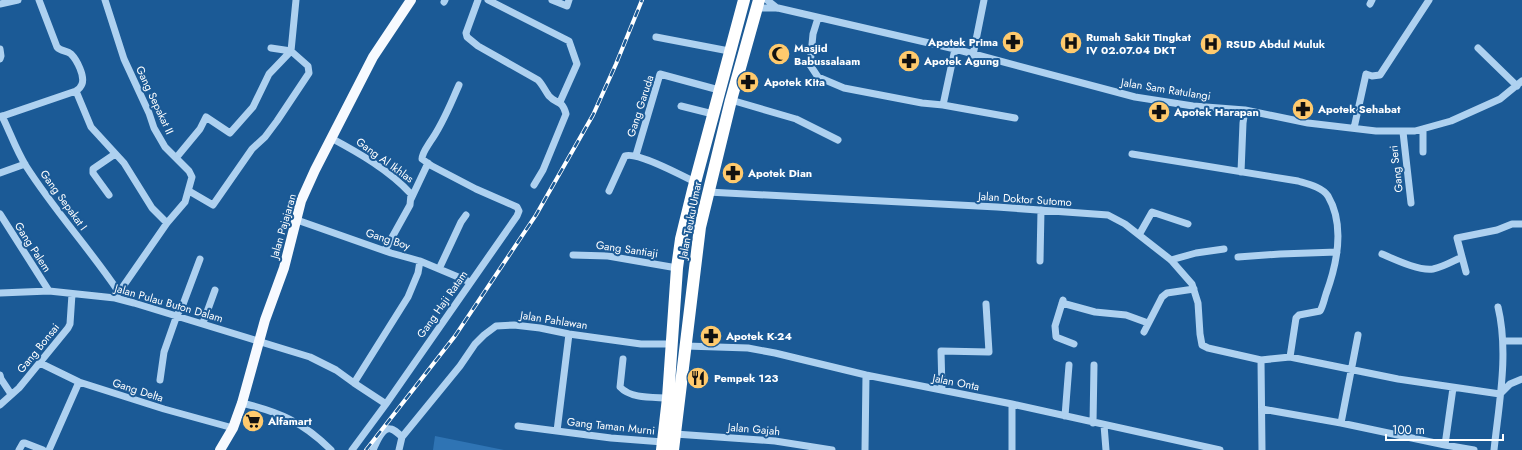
<svg xmlns="http://www.w3.org/2000/svg" width="1522" height="450" viewBox="0 0 1522 450" font-family="Jost,sans-serif">
	<rect width="100%" height="100%" fill="#1b5a96"/>
	<path fill="#2f74b4" d="M435 436 504 450H433Z"/>
	<g fill="none" stroke-linecap="round" stroke-linejoin="round">
		<path stroke="#aed1f0" stroke-width="7" d="M105 0 124 59 149 113 154 128 165 147 189 171 192 177 185 202 167 223 115 298
			M478 0 466 33 467 37 478 46 538 80C543 85 545 91 549 96 557 105 562 99 566 114L543 170 534 185
			M488 0 569 41 577 64 560 102
			M552 0 567 6 569 0
			M767 0 777 8
			M444 2 445 0
			M0 4 18 0
			M1370 4 1372 0
			M757 8H778L955 49 1135 97 1193 106 1245 110 1308 123 1376 131H1415L1451 121 1500 99 1522 81
			M818 18 813 34 810 65 818 77 844 88 922 103 943 105 955 49
			M656 37 729 51
			M1478 48 1517 86
			M0 49 1 56 0 59
			M973 55 984 0
			M76 91 91 127 124 163 152 208 167 223
			M731 100 796 119 838 140
			M943 105 1015 118
			M681 106 713 114
			M2 116C10 132 16 150 26 166 54 210 89 248 118 291
			M0 117 76 91C79 89 81 87 82 84 85 76 77 60 71 54 67 50 61 52 57 47L39 0
			M1354 128 1366 74 1372 76 1380 75 1429 0
			M1403 132 1411 203
			M331 138C359 153 389 170 411 194L410 205 385 250
			M1423 152V129
			M1132 154 1298 181C1308 184 1322 187 1328 196 1345 225 1337 264 1326 294 1324 300 1323 306 1320 311L1299 315 1296 318 1290 357
			M636 155 660 74 719 90
			M176 158 200 129 206 117 230 133 253 107 269 74 291 51 296 0
			M1241 172 1243 123 1245 110
			M0 173 25 164
			M189 191 213 205 252 149 265 137 277 121 309 73 308 66 291 51 271 48
			M609 191 625 156C636 151 683 176 695 182
			M708 192 997 207 1108 215 1125 224 1171 260 1192 284 1198 303 1200 334 1202 345 1208 348 1261 360 1290 357 1398 379 1500 394
			M109 195 93 173V169L115 154
			M411 199 428 163
			M0 214 49 291
			M297 220 391 253 420 261 470 282
			M1139 235 1152 212 1188 224
			M1382 254C1396 260 1419 271 1433 269 1443 267 1453 261 1462 257
			M573 255 608 256 677 268
			M1238 257 1280 254 1337 252
			M1171 260 1196 253 1224 249
			M1040 261 1041 210
			M439 269 461 222 466 215
			M1466 272 1457 238 1497 230 1512 224H1522
			M0 293 49 291 115 298 134 303 310 357 336 370 354 383 386 404
			M1063 300 1055 326 1056 337 1074 344
			M1062 303 1095 312 1126 315 1148 323
			M203 323 215 290
			M1144 332 1162 297 1167 293 1194 289
			M1504 341H1522
			M686 346 748 348 775 353 866 375 1012 404 1220 450
			M623 359 620 387C631 399 653 397 668 398
			M1261 360 1262 450
			M40 363 79 382 164 409 233 428
			M0 375 1 379 11 394
			M160 380 164 352 177 315 182 307 200 259
			M354 383 408 297 418 273 420 261
			M942 390 941 351 989 352 986 304
			M1500 394 1510 384 1522 379
			M242 403C279 412 303 422 331 450
			M0 405 19 388 68 328 70 324 72 294
			M1262 409 1341 423 1445 445 1474 450
			M1065 416 1069 365
			M1093 423 1094 365
			M1341 423 1358 335
			M1104 425 1106 450
			M518 426 611 438 663 442
			M557 431 569 334
			M675 434 775 441 832 450
			M1445 445 1453 388
			M19 450 23 443H25L43 450
			M49 450 79 382
			M352 450 386 404 517 216 519 211 517 207 476 189 432 166 422 159C422 153 427 147 430 142 443 124 450 105 459 85
			M373 450C376 444 382 426 391 429 395 430 399 434 402 437
			M399 450 402 437 460 366 475 344 484 335 496 326 514 325 540 328 569 334 641 344H672
			M865 450 866 375
			M1012 450V404
			M1494 450C1499 403 1509 353 1498 307"/>
		<path stroke="#f7faff" stroke-width="10" d="M220 450 233 428 242 403 265 320 284 268 301 201 315 170 373 57 411 0"/>
		<path stroke="#fff" stroke-width="12" d="M662 450 668 398 677 268 681 239 693 190 744 0
			M673 450 700 227 731 100 759 0"/>
		<g stroke="#fff" stroke-width="4">
			<path id="rail" d="M366 450 455 336 536 215 593 115 616 64 642 0"/>
		</g>
		<use href="#rail" stroke="#1b5a96" stroke-width="2.5" stroke-dasharray="8" stroke-linecap="butt"/>
	</g>
	<defs>
		<g id="pharmacy-disc" transform="scale(1.15)"><circle r="9.5" fill="#ffca6d" stroke="#1b5a96"/><path d="M-2-6h4v4h4v4h-4v4h-4v-4h-4v-4h4Z" fill="#111"/></g>
		<g id="hospital-disc" transform="scale(1.15)"><circle r="9.5" fill="#ffca6d" stroke="#1b5a96"/><path d="M-5-5h3v3.5h4V-5h3V5h-3V1.5h-4V5h-3Z" fill="#111"/></g>
		<g id="mosque-disc" transform="scale(1.15)"><circle r="9.5" fill="#ffca6d" stroke="#1b5a96"/><path d="M3.5-4.9A6 6 0 1 0 3.5 4.9A5 5 0 1 1 3.5-4.9Z" fill="#111"/></g>
		<g id="restaurant-disc" transform="scale(1.15)"><circle r="9.5" fill="#ffca6d" stroke="#1b5a96"/><path d="M-5-6h1v4h1v-4h1v4h1v-4h1v5L-1.5 .5V6h-2V.5L-5-1ZM5-6V6H3V1.5H1.5Q1.5-4 5-6Z" fill="#111"/></g>
		<g id="supermarket-disc" transform="scale(1.15)"><circle r="9.5" fill="#ffca6d" stroke="#1b5a96"/><path d="M-6-5.5h2.5l.6 2H6L4.5 2H-2.5L-4.4-4H-6ZM-1.5 3.2a1.3 1.3 0 1 0 .1 0ZM3 3.2a1.3 1.3 0 1 0 .1 0Z" fill="#111"/></g>
	</defs>
	<g fill-rule="evenodd">
		<use href="#pharmacy-disc" x="1013" y="42"/>
		<use href="#hospital-disc" x="1071" y="43"/>
		<use href="#hospital-disc" x="1211" y="44"/>
		<use href="#mosque-disc" x="779" y="54"/>
		<use href="#pharmacy-disc" x="909" y="61"/>
		<use href="#pharmacy-disc" x="748" y="82"/>
		<use href="#pharmacy-disc" x="1303" y="109"/>
		<use href="#pharmacy-disc" x="1159" y="112"/>
		<use href="#pharmacy-disc" x="733" y="173"/>
		<use href="#pharmacy-disc" x="711" y="336"/>
		<use href="#restaurant-disc" x="698" y="378"/>
		<use href="#supermarket-disc" x="253" y="421"/>
	</g>
	<g text-anchor="middle" stroke-width="4" stroke-linejoin="round" paint-order="stroke">
		<g font-size="11" font-weight="bold" fill="#fff" stroke="#1b5a96" text-anchor="start">
			<text x="1086" y="41">Rumah Sakit Tingkat<tspan x="1086" dy="13">IV 02.07.04 DKT</tspan></text>
			<text x="998" y="46" text-anchor="end">Apotek Prima</text>
			<text x="1226" y="48">RSUD Abdul Muluk</text>
			<text x="794" y="52">Masjid<tspan x="794" dy="13">Babussalaam</tspan></text>
			<text x="924" y="65">Apotek Agung</text>
			<text x="764" y="86">Apotek Kita</text>
			<text x="1318" y="113">Apotek Sehabat</text>
			<text x="1174" y="116">Apotek Harapan</text>
			<text x="748" y="177">Apotek Dian</text>
			<text x="726" y="340">Apotek K-24</text>
			<text x="714" y="382">Pempek 123</text>
			<text x="268" y="425">Alfamart</text>
		</g>
		<g font-size="11" fill="#fff" stroke="#1b5a96">
			<text transform="translate(1166 89) rotate(9)" y="4">Jalan Sam Ratulangi</text>
			<text transform="translate(155 100) rotate(65)" y="4">Gang Sepakat II</text>
			<text transform="translate(640 106) rotate(-72)" y="4">Gang Garuda</text>
			<text transform="translate(385 160) rotate(36)" y="4">Gang Al Ikhlas</text>
			<text transform="translate(1396 169) rotate(-97)" y="4">Gang Seri</text>
			<text transform="translate(1025 199) rotate(4)" y="4">Jalan Doktor Sutomo</text>
			<text transform="translate(64 200) rotate(54)" y="4">Gang Sepakat I</text>
			<text transform="translate(690 220) rotate(-79)" y="4">Jalan Teuku Umar</text>
			<text transform="translate(283 226) rotate(-74)" y="4">Jalan Pajajaran</text>
			<text transform="translate(388 239) rotate(18)" y="4">Gang Boy</text>
			<text transform="translate(33 247) rotate(57)" y="4">Gang Palem</text>
			<text transform="translate(627 249) rotate(8)" y="4">Gang Santiaji</text>
			<text transform="translate(169 303) rotate(16)" y="4">Jalan Pulau Buton Dalam</text>
			<text transform="translate(442 304) rotate(-55)" y="4">Gang Haji Ratam</text>
			<text transform="translate(554 320) rotate(9)" y="4">Jalan Pahlawan</text>
			<text transform="translate(38 348) rotate(-51)" y="4">Gang Bonsai</text>
			<text transform="translate(956 382) rotate(11)" y="4">Jalan Onta</text>
			<text transform="translate(138 390) rotate(18)" y="4">Gang Delta</text>
			<text transform="translate(611 426) rotate(6)" y="4">Gang Taman Murni</text>
			<text transform="translate(754 429) rotate(5)" y="4">Jalan Gajah</text>
		</g>
	</g>
	<path d="M1386 434v6h117v-6" fill="none" stroke="#ffffff" stroke-width="2"/>
	<text x="1392" y="434" font-size="12" fill="#ffffff" stroke="#1b5a96" stroke-width="3" paint-order="stroke">100 m</text>
</svg>
